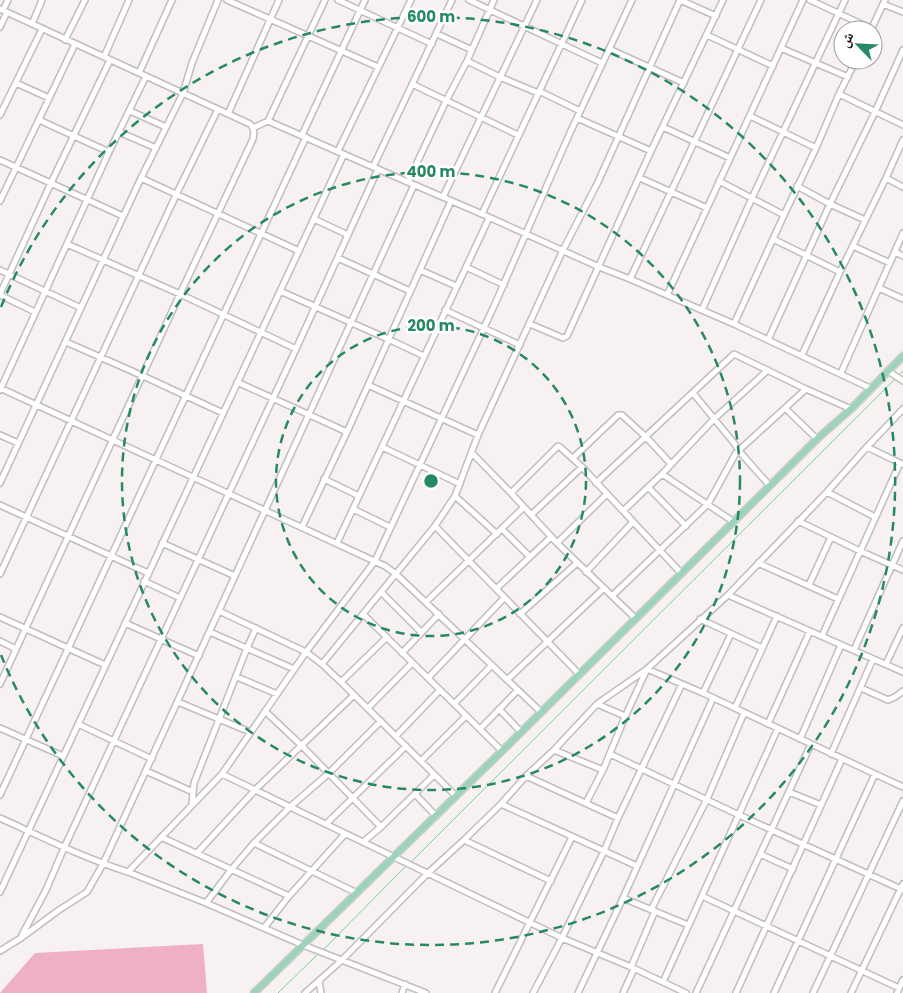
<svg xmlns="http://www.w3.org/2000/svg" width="903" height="993" viewBox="0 0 903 993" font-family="Poppins,'Noto Naskh Arabic',sans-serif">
	<rect width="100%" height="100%" fill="#f7f1f2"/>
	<path fill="#f0b0c3" d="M203 944 207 993H0L35 953Z"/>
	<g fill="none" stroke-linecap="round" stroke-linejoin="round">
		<path stroke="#76d2a9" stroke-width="1" d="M900 374 903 371
			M411 862 894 380
			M324 949 405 867
			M278 993 317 955"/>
		<g stroke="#c2bcbd" stroke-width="8">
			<path id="minor" d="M227 0 378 67
				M338 0 432 44
				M469 0 602 63
				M680 0 716 16
				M810 0 872 29
				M883 4 903 12
				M0 9 250 124C255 129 254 133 253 139L180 294 0 684
				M3 10 8 0
				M32 24 42 0
				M0 27 7 12
				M871 30 885 0
				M437 34 472 50
				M707 35 773 66
				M65 40 85 0
				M781 48 848 77
				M609 49 684 83
				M104 57 129 0
				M467 61 500 77 538 93
				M139 73 172 0
				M16 83 49 98
				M412 84 518 135
				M539 91 580 111
				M839 94 903 125
				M130 111 166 127
				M228 114 279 0
				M0 115 42 29
				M750 116 816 148
				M577 118 651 151
				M39 120 109 152
				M268 121 373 167 482 214 599 267 630 279 734 324 870 388
				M663 127 730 158
				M253 128 268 121 325 0
				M119 132 156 148
				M302 135 365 0
				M338 151 411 0
				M0 160 123 216
				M373 167 452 0
				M141 178 299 251
				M640 178 707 208
				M886 178 903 187
				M719 181 784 215
				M408 182 446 101 467 61 494 0
				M797 186 830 204 865 220
				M443 197 537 0
				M0 201 75 44
				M482 214 582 0
				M314 219 348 235
				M773 239 840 272
				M67 244 180 294 296 349
				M853 246 890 263
				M895 252 903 256
				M338 258 410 291
				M466 267 504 285
				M0 270 81 308
				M420 270 456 286
				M630 279 761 0
				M879 288 903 299
				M280 291 388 339 424 356
				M0 294 51 183 110 60
				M0 295 35 312
				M667 295 803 0
				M445 310 520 345
				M702 310 752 198 845 0
				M530 324 563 338 567 336 651 151 723 0
				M734 324 784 215 816 148 839 94 856 60
				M768 340 830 204 875 112 903 50
				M66 342 143 376 223 413
				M802 355 840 272 886 178 903 140
				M888 371 903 381
				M841 373 903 233
				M237 382 347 432
				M368 385 478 435
				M0 388 385 566 396 574 541 712
				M0 390 109 152 146 76
				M693 393 734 443 739 451 770 486
				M785 408 817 439
				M0 435 18 443
				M382 447 460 484
				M867 447 902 464
				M472 453 511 493 557 543 635 618
				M573 458 618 415H622L646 437 671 464
				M662 474 734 522
				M324 479 359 496
				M0 483 141 178 183 93 192 63 218 0
				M596 483 734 354 806 389 851 409
				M648 487 686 526
				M827 492 875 517
				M511 493 558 446 560 447 582 467 681 573
				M455 496 497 534
				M0 505 148 573
				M353 509 390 527
				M623 511 662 474 714 419 768 370
				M531 515 582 467
				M798 521 860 551 903 570
				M435 526 579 674
				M302 527 347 432 451 201
				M502 529 530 557
				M162 543 235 576
				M337 543 489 218
				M557 543 607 494
				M758 563 838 599
				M586 572 633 522
				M0 574 176 195 218 109
				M144 581 180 598
				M809 585 831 537
				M496 589 551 537
				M381 592 421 632
				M728 595 903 672
				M612 596 708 504 736 453 806 389
				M426 602 524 507
				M219 611 306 652 375 561 495 304 569 135 632 0
				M363 614 502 751
				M520 614 577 563
				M0 617 105 665
				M700 619 762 648
				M125 623 199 656
				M210 632 294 669
				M822 636 900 463
				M0 641 16 649
				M854 650 903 541
				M402 653 439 614
				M322 664 435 526 455 496 478 435 563 250 598 182 680 0
				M886 664 903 628
				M237 677 277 694
				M428 678 504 598
				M507 680 604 588
				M341 682 387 637
				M861 688 888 700 895 697 903 691
				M703 693 731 634
				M178 702 250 732
				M454 704 492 665
				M597 704 625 716
				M368 708 412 663
				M735 708 777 616
				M499 709 521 732
				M265 711 302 746 381 827
				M78 724 152 759
				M768 724 810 631
				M0 728 63 756
				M480 729 518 690
				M396 736 440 690
				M800 739 841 645
				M554 750 603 770 586 803
				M610 754 739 815 903 890
				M831 754 873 659
				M421 761 466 716
				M603 770 625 717 647 669 703 693 875 774 903 787
				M146 771 193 792
				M222 774 562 938 631 967 686 993
				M526 776 618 818
				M789 792 821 805
				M415 794 436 816
				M0 795 306 137
				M192 804 194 783 247 648 256 628
				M501 804 637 866
				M0 818C42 837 84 858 128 872L222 774 306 652 322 664 341 682 456 796
				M326 824 406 746
				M161 837 289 896
				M464 840 551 881
				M363 842 381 827 434 775
				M254 843 357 893
				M197 853 256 789 354 695
				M760 854 793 869
				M128 872 206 903 303 945 426 993
				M0 892 344 154
				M702 896 899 988
				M623 898 688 925
				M206 903 231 870 254 843 290 807 328 774 381 721
				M651 910 707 799 744 713
				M264 928 289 896 345 834
				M22 935 46 890 64 848 296 349 378 169
				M0 951 21 938 59 910 87 892 103 864 414 185
				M631 967 655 911
				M319 981 321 993
				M663 982 778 728
				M305 993 342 960 428 873 464 840 501 804 526 776 554 750 597 704 647 669 728 595 827 492 867 447 903 409
				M402 993 405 984
				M495 993 572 837
				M533 993 562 938 604 851 618 818 682 684
				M578 993 623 898 713 698
				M623 993 634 969
				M696 993 811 744
				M736 993 842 759
				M774 993 875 774
				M813 993 903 801
				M851 993 903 884
				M897 993 903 980"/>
		</g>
		<g stroke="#cfcece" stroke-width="9">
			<path id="major" d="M254 993 502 751 817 439 851 409 903 356"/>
		</g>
		<use href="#minor" stroke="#fff" stroke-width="5"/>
		<use href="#major" stroke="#9dd3bb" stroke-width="6"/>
	</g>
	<g fill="none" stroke="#268963" stroke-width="2.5" stroke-dasharray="9 6">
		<circle cx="431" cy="481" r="155"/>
		<circle cx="431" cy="481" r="309"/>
		<path d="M1 307A464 464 0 1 1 1 655"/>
	</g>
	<circle cx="431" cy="481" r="8" fill="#268963" stroke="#fff" stroke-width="2.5"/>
	<g font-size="15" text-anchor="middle" font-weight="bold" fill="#268963" stroke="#fff" stroke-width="5" stroke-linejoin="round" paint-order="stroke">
		<text x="431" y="22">600 m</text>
		<text x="431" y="177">400 m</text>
		<text x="431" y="331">200 m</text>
	</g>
	<g transform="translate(858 45) rotate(294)"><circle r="24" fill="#ffffff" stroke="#9e9d9e"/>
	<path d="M0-4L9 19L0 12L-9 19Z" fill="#268963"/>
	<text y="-8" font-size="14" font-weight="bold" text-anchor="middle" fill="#0d0b0c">ش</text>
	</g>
</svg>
